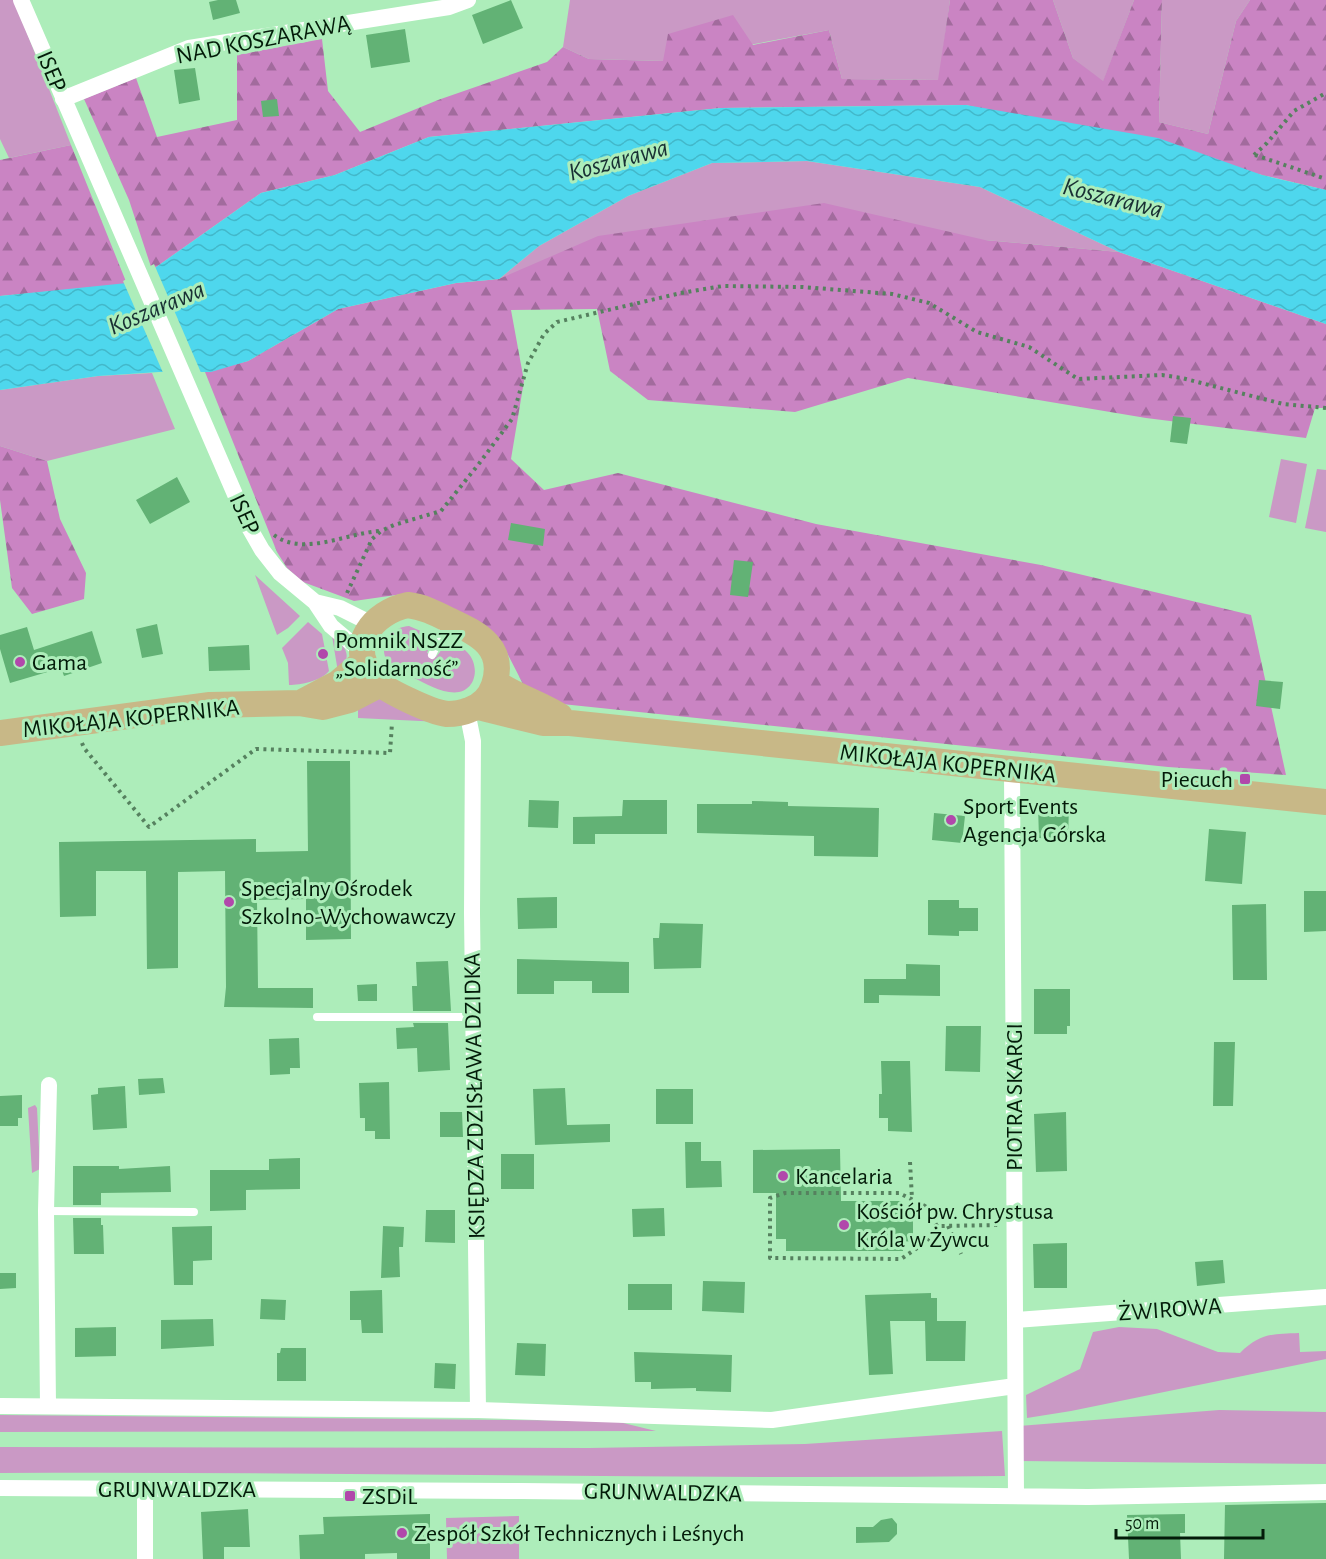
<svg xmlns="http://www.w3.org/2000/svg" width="1326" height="1559" viewBox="0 0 1326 1559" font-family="'Alegreya Sans',sans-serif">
	<defs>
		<pattern id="forest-firs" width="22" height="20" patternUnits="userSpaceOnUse" patternTransform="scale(1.5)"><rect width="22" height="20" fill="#ca84c3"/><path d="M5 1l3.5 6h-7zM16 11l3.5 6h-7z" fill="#a26b9d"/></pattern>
		<pattern id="water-waves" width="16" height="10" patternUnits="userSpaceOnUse" patternTransform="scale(1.5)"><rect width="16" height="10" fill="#4ed7ed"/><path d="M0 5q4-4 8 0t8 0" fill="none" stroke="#42b8ca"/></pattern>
	</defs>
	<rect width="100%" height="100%" fill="#adedba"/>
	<path fill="#ca99c5" d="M0 0H14L71 145 9 158 0 139Z
		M570 0H950L939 80 842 79 829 30 664 61 589 59 563 47Z
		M1053 0H1134L1103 82 1073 58Z
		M1162 0H1250L1236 21 1208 134 1159 122Z
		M807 161 980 187 1119 252 985 240 499 279 539 246 628 196 712 163Z
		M152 373 175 429 47 461 0 446V390L98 376Z
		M1281 459 1307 464 1296 523 1269 517Z
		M1317 469 1326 470V532L1305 528Z
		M255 575 300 616 288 628 277 635Z
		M308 622 322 634 329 671C321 681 301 685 289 685L288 663 282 648Z
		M409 626 430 635 431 643 427 653 436 657 446 644C484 644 484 698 449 692 435 690 419 680 406 674 395 669 383 663 384 648 385 635 396 627 409 626Z
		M332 636C347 648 353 656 338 672Z
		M377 698 384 699 441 722 358 718V703Z
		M35 1105 37 1108 40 1169 32 1173 28 1108Z
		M1119 1327 1157 1329 1218 1352 1240 1353C1260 1333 1273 1334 1299 1333L1300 1352 1326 1351V1359L1071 1411 1027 1418 1026 1395 1080 1369 1093 1332Z
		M1219 1410 1326 1412V1464L1019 1461V1426Z
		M0 1415 615 1421 656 1431 0 1432Z
		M1002 1431 1005 1476C670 1480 335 1471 0 1473V1447L589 1448 704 1446 805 1444Z
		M519 1516V1559H447L446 1518Z"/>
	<path fill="url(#forest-firs)" d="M950 0H1053L1073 58 1103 81 1134 0H1162L1159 122 1208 134 1236 21 1250 0H1326V190L966 105 721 108 429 137 335 175 261 193 152 270 129 200 84 99 136 78 157 137 237 120V55L322 39 328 91 360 132 438 100 547 62 563 47 589 59 663 61 668 34 733 15 753 45 829 30 842 79 938 80Z
		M71 145 127 284 0 296V160Z
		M824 203 985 240 1119 252 1326 324V408H1315L1306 438 1146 418 908 378 795 412 648 400 610 371 597 309 511 310 524 381 511 459 544 490 618 473 816 524 1041 565 1251 615 1286 775 1168 767 562 704 523 684 504 647 403 594 354 601 303 582 287 568 277 552 205 372 248 361 338 309 456 283 499 279 598 236Z
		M0 446 47 461 60 519 86 573 84 599 32 614 12 588 0 500Z"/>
	<path fill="url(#water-waves)" d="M966 105 1158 138 1262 175 1326 190V324L1119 252 980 187 807 161 712 163 628 196 539 246 499 279 456 283 338 309 248 361 211 372H159L98 376 0 390V296L127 283 152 270 261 193 335 175 429 137 721 108Z"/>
	<path fill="#adedba" d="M154 264 202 375H164L123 281Z"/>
	<path fill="#62b275" d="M218 0H236L240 13 213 20 209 2Z
		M511 0 523 28 483 44 472 15Z
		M405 29 410 62 371 68 366 35Z
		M195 68 200 100 179 104 174 70Z
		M277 99 279 116 263 117 261 101Z
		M1173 416 1191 418 1187 444 1170 442Z
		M177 477 190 502 150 524 136 500Z
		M511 523 545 529 543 546 508 540Z
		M734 560 753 562 748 597 730 595Z
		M157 624 163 654 142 658 136 629Z
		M27 627 34 650 92 631 102 663 64 676 61 668 10 683 0 649V635Z
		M249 645 250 670 209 671 208 647Z
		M1259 680 1283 682 1280 709 1256 706Z
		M307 761H350L351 939 306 940V899L257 900 258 988H313V1008L224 1007 226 987 225 871 178 872V968L147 969 146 871H96V916L60 917 59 842 256 839V852L308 851Z
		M529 800 559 801 558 828 528 827Z
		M623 800H667V834H595V844H573V817L622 816Z
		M752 801 788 802V806L879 808 878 857 814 856V836L697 833V804H752Z
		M1038 806H1069L1068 840 1039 838Z
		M934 813 965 816 962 843 932 840Z
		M1209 829 1246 832 1242 884 1205 881Z
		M1304 891H1326V931L1304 932Z
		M557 897V928L518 929 517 898Z
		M928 900H959V908H978V931H959V936L928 935Z
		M1266 904 1267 980H1233L1232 905Z
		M660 923 703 924 701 968 654 969 653 938H659Z
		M517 959 629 962V993H592V981H554V994H517Z
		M448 961 451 1011H413L412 986H417L416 962Z
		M906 964 940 965V996L879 995V1003H864V979H906Z
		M377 984V1001H358L357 985Z
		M1034 989H1070V1026H1067V1034H1034Z
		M413 1023H448L450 1070 418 1072 417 1048 397 1049 396 1028 414 1027Z
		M946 1026H981L980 1072 945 1071Z
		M299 1038 300 1068H290V1074L270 1075 269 1039Z
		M1214 1042H1235L1233 1106H1213Z
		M881 1061H910L912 1132 888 1131V1118H879V1094H882Z
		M163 1078 165 1093 139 1095 138 1079Z
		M389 1082 390 1139H375V1131H365V1118H360L359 1083Z
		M125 1086 127 1128 93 1130 91 1095 98 1094V1088Z
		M565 1088 567 1125 610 1124V1142L535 1145 533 1089Z
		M656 1089H693V1124H656Z
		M22 1095V1118H18V1126H0V1096Z
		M440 1112H462L463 1137H440Z
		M1066 1112 1067 1171 1036 1172 1034 1114Z
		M685 1142H701V1161H721L722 1187 686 1188Z
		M840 1149 841 1201H902V1208H913V1242L903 1241V1251H786V1239H776V1193H753V1150Z
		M501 1154H534V1189H501Z
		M300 1158V1189L246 1190V1210L210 1211V1170H269V1159Z
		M73 1166H119V1169L170 1166 171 1192 101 1193V1205H73Z
		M664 1208 665 1236 633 1237 632 1209Z
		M426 1210H455V1243L425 1242Z
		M73 1218H101V1225H103L104 1254H74Z
		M212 1226V1260L193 1261V1285H174L172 1227Z
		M383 1226 404 1227 403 1247H399L400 1277 381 1278Z
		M1067 1243V1288H1034L1033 1244Z
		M1223 1260 1225 1283 1197 1286 1195 1262Z
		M0 1273H16V1288L0 1289Z
		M703 1281 745 1282 744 1313 702 1311Z
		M628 1284H672V1310H628Z
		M382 1290 383 1333H362L361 1320H350V1291Z
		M931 1293V1298H937V1321H890L893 1374 869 1375 865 1295Z
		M261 1299 286 1300 285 1320 260 1319Z
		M213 1319 214 1346 161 1349V1320Z
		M925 1321H966L965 1361H926Z
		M116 1327V1356L75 1357V1328Z
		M517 1343 546 1344 545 1376 515 1375Z
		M281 1348H306V1381H277V1353H280Z
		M634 1352 732 1355 731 1392 696 1391V1388L651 1389V1382H635Z
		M435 1363 456 1364 455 1389 434 1388Z
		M1326 1503V1559H1224L1225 1505Z
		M248 1509 250 1547H224V1559H203L201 1512Z
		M430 1514V1559H397V1553L365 1554V1559H300L299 1535 324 1534 323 1517Z
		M1185 1514V1533H1180L1181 1559H1129L1127 1515Z
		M892 1518 897 1524V1534L889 1542 856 1543V1527H873L881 1520Z"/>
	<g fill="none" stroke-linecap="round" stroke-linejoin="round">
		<path stroke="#56815f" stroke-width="4" stroke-dasharray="3 4.5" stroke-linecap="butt" d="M1254 155 1267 143 1294 111 1326 93
			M1255 155 1326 179
			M274 535C304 557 346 533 380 531
			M347 593 372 539 381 531 394 525 441 511 478 465 512 419 528 363 544 334 557 322 681 293 723 286 802 287 892 294 929 303 977 332 1029 347 1078 379 1162 375 1182 378 1283 404 1326 408
			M82 743 84 748 149 827 256 749 390 753 392 723
			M910 1162 912 1199
			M937 1226 925 1206 899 1193H785L770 1198V1258L901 1259 926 1242 937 1226 999 1225
			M948 1226 961 1254"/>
		<path stroke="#fff" stroke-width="8" d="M432 655 447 623
			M317 1017H474
			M46 1211 194 1212"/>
		<path stroke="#fff" stroke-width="16" d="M21 0 250 529 262 550 280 573 315 602 331 626 363 653
			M63 99 189 48 449 7 468 0
			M315 602 340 608 372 624
			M467 711 473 741 472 913 478 1410
			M1012 769 1016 1496
			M1015 1320 1326 1297
			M0 1406 478 1410 772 1420 1015 1386
			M48 1406 46 1211 49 1085
			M0 1488 521 1491 1088 1497 1326 1492
			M145 1489V1559"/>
		<path stroke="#c8b887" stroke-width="26" d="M408 605C424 607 437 614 451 621 479 634 506 648 494 685 490 697 481 706 469 710 462 713 455 714 447 714 431 712 383 690 373 678 346 646 373 612 408 605Z
			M495 682C515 696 539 703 560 716
			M304 701 338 683 364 661
			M478 707 543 723H570L1326 802
			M0 733 210 705 299 703 323 707 350 700 379 685"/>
	</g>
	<g fill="#b148ab" stroke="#adedba" stroke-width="2">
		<circle cx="323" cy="654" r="6"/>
		<circle cx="20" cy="662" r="6"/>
		<rect x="1239" y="773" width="12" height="12" rx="3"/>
		<circle cx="951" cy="820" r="6"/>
		<circle cx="229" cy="902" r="6"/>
		<circle cx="783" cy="1176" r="6"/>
		<circle cx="844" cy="1225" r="6"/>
		<rect x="344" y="1490" width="12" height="12" rx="3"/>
		<circle cx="402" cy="1533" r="6"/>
	</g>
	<g text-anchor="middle" stroke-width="6" stroke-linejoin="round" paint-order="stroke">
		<g font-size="24" fill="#031b09" stroke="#adedba">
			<text transform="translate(263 39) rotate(-11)" y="8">NAD KOSZARAWĄ</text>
			<text transform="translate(52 71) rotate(67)" y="8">ISEP</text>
			<text transform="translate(245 514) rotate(65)" y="8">ISEP</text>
			<text transform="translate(131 718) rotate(-6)" y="8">MIKOŁAJA KOPERNIKA</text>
			<text transform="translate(948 763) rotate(6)" y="8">MIKOŁAJA KOPERNIKA</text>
			<text transform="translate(474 1096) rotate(-91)" y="8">KSIĘDZA ZDZISŁAWA DZIDKA</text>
			<text transform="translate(1014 1097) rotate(-90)" y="8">PIOTRA SKARGI</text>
			<text transform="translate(1170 1309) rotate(-4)" y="8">ŻWIROWA</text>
			<text x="177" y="1497">GRUNWALDZKA</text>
			<text transform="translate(663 1492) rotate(1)" y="8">GRUNWALDZKA</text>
		</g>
		<g font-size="24" fill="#031b09" stroke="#adedba" text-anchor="start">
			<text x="335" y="648">Pomnik NSZZ<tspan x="335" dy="28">„Solidarność”</tspan></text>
			<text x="32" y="670">Gama</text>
			<text x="1233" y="787" text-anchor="end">Piecuch</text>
			<text x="963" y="814">Sport Events<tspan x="963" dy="28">Agencja Górska</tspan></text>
			<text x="241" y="896">Specjalny Ośrodek<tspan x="241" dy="28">Szkolno-Wychowawczy</tspan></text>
			<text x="795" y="1184">Kancelaria</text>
			<text x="856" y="1219">Kościół pw. Chrystusa<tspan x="856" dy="28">Króla w Żywcu</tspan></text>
			<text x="362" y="1504">ZSDiL</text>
			<text x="414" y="1541">Zespół Szkół Technicznych i Leśnych</text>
		</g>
		<g font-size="26" font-style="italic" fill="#193034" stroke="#adedba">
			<text transform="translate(618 159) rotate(-15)" y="9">Koszarawa</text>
			<text transform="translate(1113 197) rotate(14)" y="9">Koszarawa</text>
			<text transform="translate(156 307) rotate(-23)" y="9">Koszarawa</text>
		</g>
	</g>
	<path d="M1116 1529v9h147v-9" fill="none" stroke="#031b09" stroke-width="3"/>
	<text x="1125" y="1529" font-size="18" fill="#031b09" stroke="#adedba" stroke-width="4.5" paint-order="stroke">50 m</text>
</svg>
